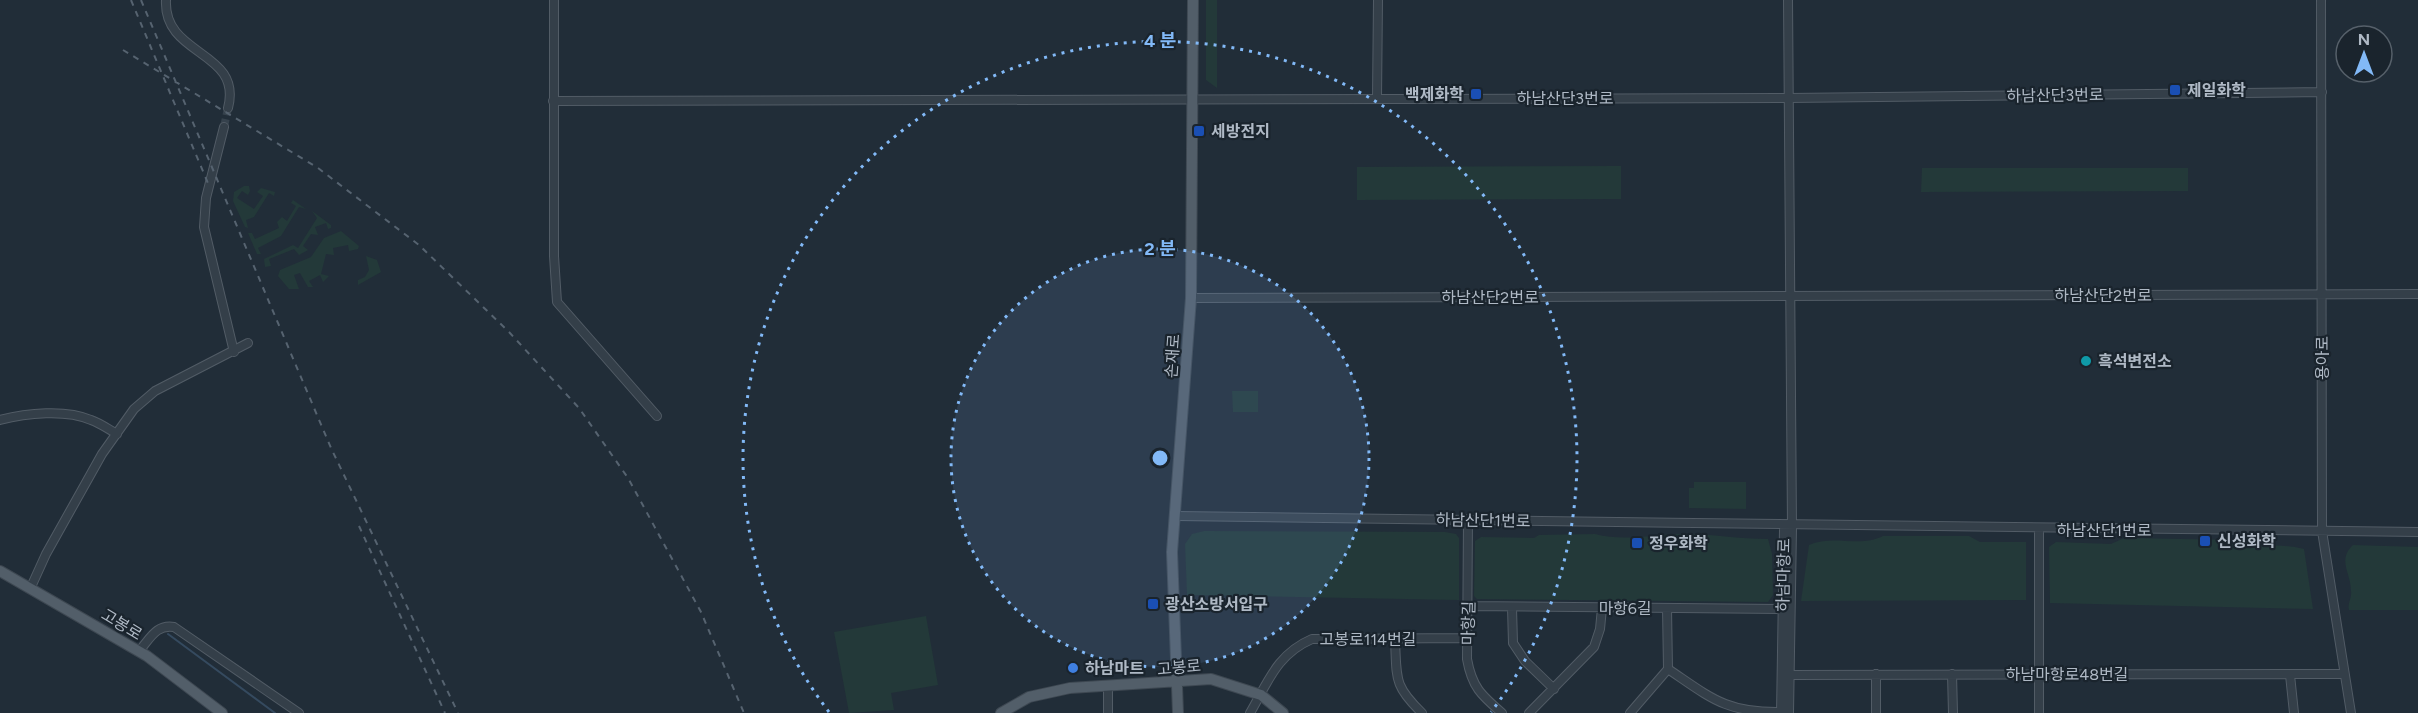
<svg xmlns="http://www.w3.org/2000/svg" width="2418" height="713" viewBox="0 0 2418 713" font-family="Figtree,'Noto Sans KR',sans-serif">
	<rect width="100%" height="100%" fill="#212d38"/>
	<path fill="#233939" d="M1206 0H1217V88L1206 80Z
		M1621 166V199L1357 200V167Z
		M1922 168H2188V191L1921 192Z
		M244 186H249L250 191 248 195 242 191 237 198 254 209 263 196 257 192 261 188 275 192 274 196 269 193 254 217 246 220 248 228 245 227 233 201 234 192Z
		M293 200 306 209 299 207 281 236 258 248 261 254H257L248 233H252L255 239 279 228 277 222 282 217 287 221 296 206 291 203Z
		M312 211 331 225V228L328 229 326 223 315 227 318 235 311 234 303 246 308 250 299 255 294 249 269 259 271 266 265 267 264 259 293 245 298 248 317 218Z
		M341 231 359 246 358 249 349 251 348 245 333 248 334 255 326 254 321 274 329 276 323 282 320 275 309 281 313 287H308L300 273 294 275 299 289H289L278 276 280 270 311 257 324 238Z
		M366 256 377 260 381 272 358 285V280L365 277 369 270Z
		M1232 391H1258V412H1233Z
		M1694 482H1746V509L1689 508V488H1694Z
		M1204 531 1445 532 1456 534 1459 538V600L1187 595 1185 544 1192 534Z
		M1595 534C1625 542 1653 534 1684 534 1712 534 1739 539 1768 539L1772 554 1773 595 1768 602 1477 599 1474 596 1475 541 1481 537 1534 538 1539 535Z
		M1883 536H1969L1980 542H2026V600L1801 601 1809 545C1833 534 1860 548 1883 536Z
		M2124 538 2240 540C2261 548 2283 543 2304 549L2313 609 2050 603 2049 547 2056 542 2111 544Z
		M2353 545 2418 547V610H2349C2347 603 2352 599 2351 591 2351 573 2337 560 2353 545Z
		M926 616 938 685 891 693 894 710 849 713 834 632Z"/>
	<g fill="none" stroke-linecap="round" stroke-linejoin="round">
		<path stroke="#354a5f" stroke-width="2" d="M168 634 275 713"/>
		<path stroke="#36424d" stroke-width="8" stroke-dasharray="8 4" stroke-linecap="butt" d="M224 127 228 108"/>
		<g stroke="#525c66" stroke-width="10">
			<path id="minor" d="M166 0C163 57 243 50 228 108
				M554 0V256L557 302 657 416
				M1788 0 1792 528 1789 713
				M2321 0 2322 531 2351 713
				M1377 98 1378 0
				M553 101 1789 98 2322 92
				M224 127 206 198 204 227 234 352
				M1191 298 2418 294
				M0 420C26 413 66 409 91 420 100 423 108 429 117 434
				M1176 516C1590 521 2004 528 2418 532
				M1468 519 1467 659C1472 687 1481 695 1502 713
				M2039 530V713
				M31 587 46 554 102 454 134 409 155 391 248 343
				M1468 606 1782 609
				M1512 608 1513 643 1525 661 1554 689
				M1395 640C1397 678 1393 685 1422 713
				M139 651C150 639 156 624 174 627L299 713
				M1668 669C1711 698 1726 713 1781 712
				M1876 674V713
				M1952 674 1953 713
				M1789 675 2344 674
				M2290 675 2294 713
				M1108 713V685
				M1250 713C1268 682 1277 654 1312 639L1467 638
				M1529 713 1594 647 1600 629 1602 608
				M1630 713 1668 669 1667 608
				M1781 713 1784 529 1790 523"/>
		</g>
		<g stroke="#3e4852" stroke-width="12">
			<path id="major" d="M0 571 147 656 222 713
				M1001 713 1029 697 1070 688 1211 679 1261 695 1283 713
				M1178 713 1172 552 1191 298 1193 0"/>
		</g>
		<use href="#minor" stroke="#343f49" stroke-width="8"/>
		<use href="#major" stroke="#525e69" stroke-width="10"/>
		<path stroke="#566370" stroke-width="2" stroke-dasharray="6 6" stroke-linecap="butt" d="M131 0 210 188
			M141 0 331 448 458 713
			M123 50 318 168 419 245 509 332 579 408 628 478 701 612 744 713
			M359 526 445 713"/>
	</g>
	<circle cx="1160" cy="458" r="209" fill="#82b9f7" fill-opacity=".12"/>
	<g fill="none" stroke="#82b9f7" stroke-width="3" stroke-dasharray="3 6">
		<circle cx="1160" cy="458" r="209"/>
		<path d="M829 712A417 417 0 1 1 1491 712"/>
	</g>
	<g fill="#1a4fb4" stroke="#1a242d" stroke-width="2">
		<rect x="2169" y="84" width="12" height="12" rx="3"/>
		<rect x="1470" y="88" width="12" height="12" rx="3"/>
		<rect x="1193" y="125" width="12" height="12" rx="3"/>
		<rect x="2199" y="535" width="12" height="12" rx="3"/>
		<rect x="1631" y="537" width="12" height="12" rx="3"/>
		<rect x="1147" y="598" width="12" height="12" rx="3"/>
	</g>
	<circle fill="#0f9aa8" stroke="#1a242d" stroke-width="2" cx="2086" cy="361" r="6"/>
	<circle fill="#3f7fe0" stroke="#1a242d" stroke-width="2" cx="1073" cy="668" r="6"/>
	<g text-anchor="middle" stroke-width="4.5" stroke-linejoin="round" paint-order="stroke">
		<g font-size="16" font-weight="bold" fill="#afb9c5" stroke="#1a242d" text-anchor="start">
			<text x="2187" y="96">제일화학</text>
			<text x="1464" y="100" text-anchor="end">백제화학</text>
			<text x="1211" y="137">세방전지</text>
			<text x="2098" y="367">흑석변전소</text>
			<text x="2217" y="547">신성화학</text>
			<text x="1649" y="549">정우화학</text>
			<text x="1165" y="610">광산소방서입구</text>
			<text x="1085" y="674">하남마트</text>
		</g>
		<g font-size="16" fill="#afb9c5" stroke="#1a242d">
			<text transform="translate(2055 95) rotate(-1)" y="6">하남산단3번로</text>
			<text x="1565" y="104">하남산단3번로</text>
			<text x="2103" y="301">하남산단2번로</text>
			<text x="1490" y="303">하남산단2번로</text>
			<text transform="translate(1172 356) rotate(-86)" y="6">손재로</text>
			<text transform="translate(2322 358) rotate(-90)" y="6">용아로</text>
			<text transform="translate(1483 520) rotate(1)" y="6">하남산단1번로</text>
			<text x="2104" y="536">하남산단1번로</text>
			<text transform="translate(1783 575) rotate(-89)" y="6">하남마항로</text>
			<text x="1625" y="614">마항6길</text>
			<text transform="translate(1468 623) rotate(-89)" y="6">마항길</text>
			<text transform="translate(122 624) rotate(31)" y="6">고봉로</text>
			<text x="1368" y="645">고봉로114번길</text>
			<text transform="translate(1179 667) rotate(-5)" y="6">고봉로</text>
			<text x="2067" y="680">하남마항로48번길</text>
		</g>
	</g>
	<circle cx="1160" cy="458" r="9" fill="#82b9f7" stroke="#1a242d" stroke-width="3"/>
	<g font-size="18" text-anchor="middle" font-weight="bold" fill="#82b9f7" stroke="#1a242d" stroke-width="4.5" stroke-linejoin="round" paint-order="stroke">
		<text x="1160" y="47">4 분</text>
		<text x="1160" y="255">2 분</text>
	</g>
	<g transform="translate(2364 54)"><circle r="28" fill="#1a242d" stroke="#56606a" stroke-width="1.5"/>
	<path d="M0-4.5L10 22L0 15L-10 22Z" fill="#82b9f7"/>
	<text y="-9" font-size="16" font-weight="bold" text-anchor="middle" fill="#afb9c5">N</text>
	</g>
</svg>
